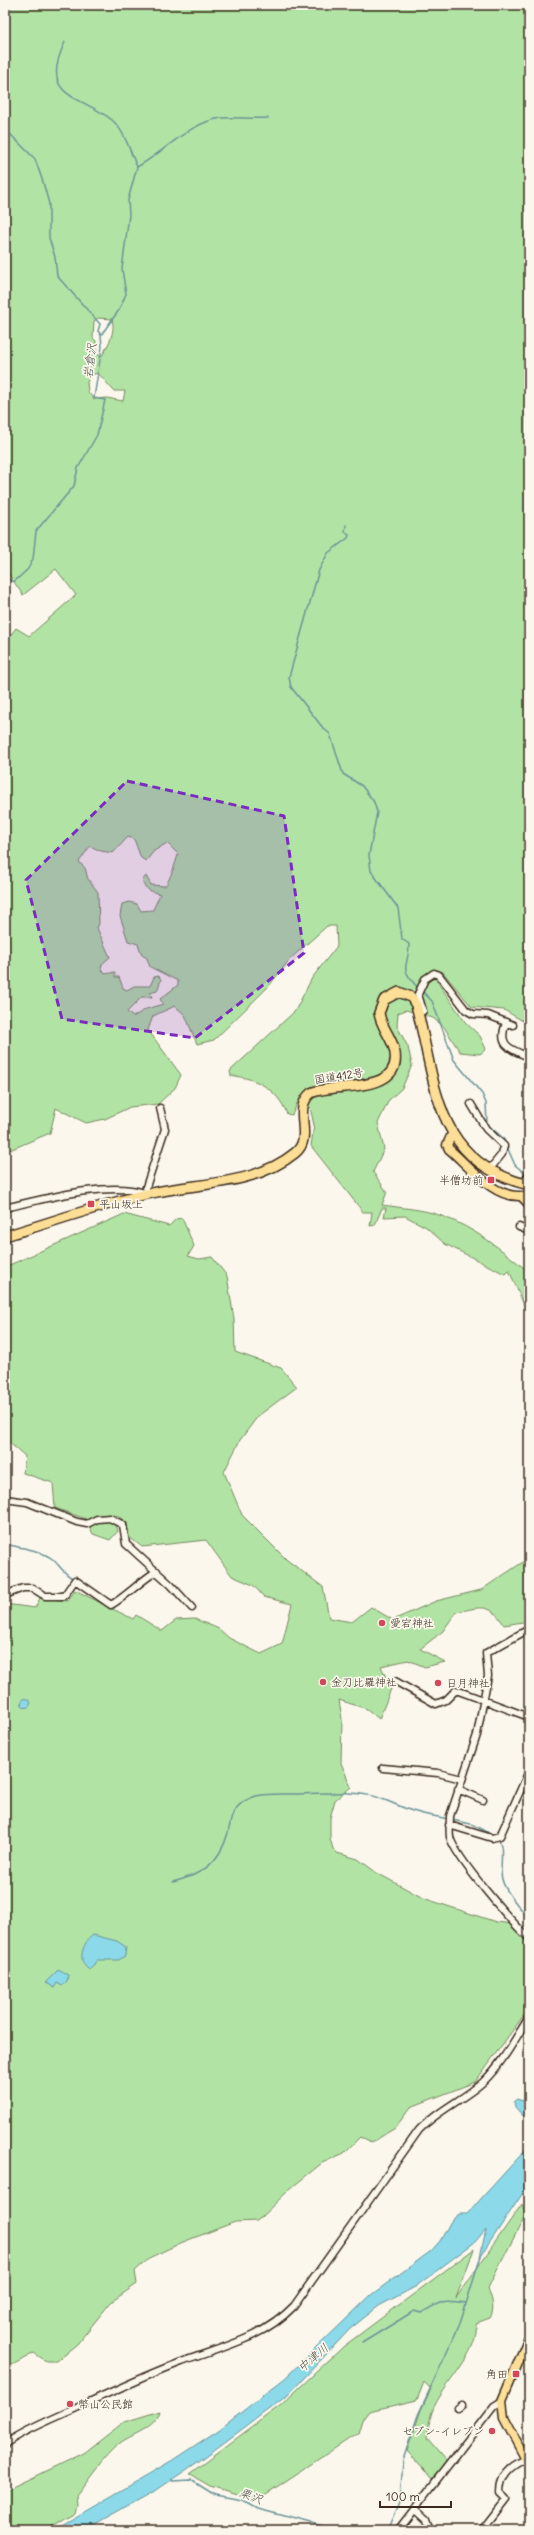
<svg xmlns="http://www.w3.org/2000/svg" width="534" height="2535" viewBox="0 0 534 2535" font-family="Delius,'Klee One',sans-serif">
	<rect width="100%" height="100%" fill="#fbf7ec"/>
	<filter id="ink" filterUnits="userSpaceOnUse"><feTurbulence type="fractalNoise" baseFrequency=".025" numOctaves="2"/><feDisplacementMap in="SourceGraphic" scale="8" xChannelSelector="R" yChannelSelector="G"/><feConvolveMatrix kernelMatrix="1 2 1 2 8 2 1 2 1" color-interpolation-filters="sRGB"/></filter>
	<g filter="url(#ink)">
		<path fill="#b1e4a4" stroke="#768761" fill-rule="evenodd" d="M5 5H529V1019L523 1021 504 1010 472 1007 442 971 434 977 466 1023 480 1036 486 1049 480 1054 460 1052 444 1027 433 1018 406 1010 398 1013 397 1026 408 1047 412 1065 402 1088 389 1100 378 1123 384 1149 373 1172 387 1192 382 1205C402 1208 423 1209 442 1216 475 1228 502 1250 529 1272V1317L509 1270 505 1274 445 1244 426 1227 405 1216 384 1217 386 1208H382L375 1225 370 1226 372 1212H363L311 1146 314 1125 310 1107 298 1101 292 1115 287 1114C278 1090 256 1077 231 1076L230 1071 295 1011 312 978 337 946 336 926H327L290 959 269 986 214 1040 197 1044 185 1015 175 1006 153 1016 148 1030 181 1075 175 1088 158 1104 130 1107 105 1119 86 1123 56 1108 50 1133 5 1152V642L16 628 29 636 76 595 56 569 23 595 5 569ZM98 318 112 319C116 332 108 345 102 356L97 354 96 341 93 338 94 321ZM98 373 114 391H125L123 401 107 398 94 399 88 392 87 382 91 375ZM128 837 134 839 141 858 146 861 154 851 167 843 178 854C177 860 169 882 165 886L151 885 146 876 142 881C144 889 152 892 160 894L153 910 141 911 137 904 129 902 122 904 120 916 128 941 138 944 142 955 147 958 150 967 178 981V985L160 999 163 1004 146 1009 133 1017 127 1012 142 997H152L150 993 157 991 161 980 159 976 154 977 150 986H134L127 990 123 988 119 977H115V972L106 974 101 969 102 964 110 957 97 928 99 924 98 892 88 879 85 868 79 862 90 846 101 851 113 853Z
			M124 1214 169 1226 176 1219 182 1218 194 1246 188 1256 199 1259 212 1257 227 1276 234 1319 235 1352 281 1368 297 1387 258 1416 240 1440 224 1472 242 1515 287 1560 323 1587 329 1618 352 1622 371 1607 393 1620 436 1601 481 1590 529 1558V1621L504 1625C490 1601 479 1608 456 1612L443 1631 420 1649 445 1662 425 1667 408 1660 381 1666 391 1689 379 1719 367 1709 339 1700 342 1719 341 1763 351 1787 335 1800 330 1818V1838L333 1849 337 1853 358 1859 377 1873 423 1898 496 1922 514 1924 529 1939V2008L475 2082 411 2107 395 2128 371 2143 360 2137 344 2153 322 2163 291 2188 257 2221 235 2222 183 2242 151 2257 135 2271 137 2284 111 2302 77 2344 56 2361H46L34 2353 5 2369V1604L35 1608 40 1598 68 1601 75 1590 133 1619 136 1615 162 1631 176 1620 195 1619 219 1629 229 1638 261 1654 282 1644 292 1604 264 1597 253 1585 232 1576 206 1540 142 1547 129 1537 127 1523 117 1515 112 1521 118 1531 110 1540 93 1534 86 1519 55 1508 53 1483 23 1473 25 1456 5 1439V1267Z
			M522 2204 526 2214 488 2288C491 2297 496 2308 490 2318L476 2323C480 2354 442 2384 432 2412 429 2420 428 2431 427 2439L447 2462 432 2479 407 2451 421 2410 431 2389 424 2382 417 2400 369 2411 362 2420 358 2433 257 2500 210 2486 189 2474 281 2405 344 2346 474 2249 456 2298Z
			M160 2411C156 2428 132 2434 120 2443 103 2456 89 2479 76 2495L77 2503 75 2512 44 2530H5V2491L84 2453 124 2422Z"/>
		<path fill="#8bd9e9" stroke="#6b9398" d="M21.5 1703a4.5 4.5 0 1 1 9 0a4.5 4.5 0 1 1-9 0Z
			M93 1935 117 1941 126 1947 125 1956 119 1960H97L90 1970C76 1963 82 1943 93 1935Z
			M58 1970 68 1975 67 1981 62 1986 57 1983 54 1988 46 1982Z
			M529 2089V2112L523 2116 515 2107 514 2101 517 2099 523 2101Z
			M529 2146V2184L480 2257 486 2229 475 2242 415 2287 379 2306 350 2329 288 2395 202 2459 154 2492 86 2530H53L165 2465 220 2429 285 2378 371 2295 431 2251 440 2241 451 2221 459 2214H467Z"/>
		<g fill="none" stroke-linecap="round" stroke-linejoin="round">
			<path stroke="#6b9398" stroke-width="1.5" d="M65 42C38 99 80 94 112 120 125 131 130 152 137 167
				M5 129 35 159 43 182 49 204V238L55 257 57 276 100 324 98 331 101 335 102 347 94 398 105 400 97 435 78 468 74 486 36 531 33 559 28 569 15 581H11L5 576
				M101 335 119 310 126 294 122 269 129 215 128 200 137 167C165 152 189 122 222 118 236 117 253 119 268 118
				M346 525 345 532 349 535 348 538 328 553 319 570 289 677 291 687 323 728 330 734 343 774 362 786 374 802 377 812 369 855 371 871 398 908 402 939 409 944C409 970 397 964 418 988
				M421 990 432 1001 454 1060 482 1094 486 1103 487 1124 503 1138 515 1165 527 1175
				M5 1544C20 1548 38 1549 51 1558 58 1563 62 1572 72 1578
				M452 1820 471 1824 493 1835
				M498 1839C505 1846 499 1868 502 1879 504 1890 521 1910 529 1917
				M173 1882C203 1874 219 1864 228 1833 230 1826 230 1819 234 1812 246 1791 273 1794 294 1794 322 1794 346 1790 373 1796 388 1800 401 1808 416 1812 426 1815 438 1817 449 1819
				M362 2343 414 2311 421 2313C443 2301 440 2299 466 2303
				M171 2479 172 2481 191 2480 215 2495 242 2500 258 2509 338 2530
				M387 2530 400 2501 403 2460 418 2415 459 2326 481 2256"/>
			<g stroke="#3b2a1e" stroke-width="9">
				<path id="minor" d="M423 1011 418 994 425 979 434 973 439 975 466 1010 473 1014 488 1015 513 1025
					M506 1023C497 1046 510 1049 529 1057
					M471 1104 486 1129 504 1146 502 1154 489 1170
					M524 1184 529 1173
					M5 1208C44 1199 110 1180 148 1194L146 1187 165 1129 160 1108
					M519 1227 529 1231
					M5 1499 27 1502 77 1522 87 1524 97 1519 110 1518 123 1525 126 1544 171 1585 192 1608
					M5 1595 23 1588H32L45 1596H64L75 1580 111 1605C128 1595 140 1581 157 1571
					M529 1629 486 1653 488 1676 477 1735 450 1816C450 1822 449 1830 450 1837 455 1857 512 1923 529 1938
					M395 1681 436 1704 446 1700 456 1690 529 1717
					M383 1768 438 1773 462 1779
					M458 1789 483 1800
					M449 1825 492 1838 500 1836 529 1771
					M458 2408 462 2405
					M5 2444C25 2430 48 2421 70 2411 106 2394 142 2377 179 2363 221 2347 261 2340 294 2306L419 2130C438 2110 463 2100 483 2082 502 2064 515 2039 529 2017
					M415 2509 426 2519 430 2530
					M398 2530 494 2406 502 2401
					M482 2530 506 2499 500 2493C500 2475 510 2466 526 2459"/>
			</g>
			<g stroke="#3b2a1e" stroke-width="11">
				<path id="major" d="M452 1134 447 1145 449 1149C469 1166 493 1198 521 1196
					M521 1196 529 1204
					M529 2337 502 2401 504 2418 529 2465"/>
			</g>
			<g stroke="#3b2a1e" stroke-width="12">
				<path id="highway" d="M5 1236C52 1222 99 1205 147 1194 197 1182 253 1187 295 1153 315 1137 291 1110 311 1093 335 1082 401 1095 395 1053 393 1038 381 1028 379 1013L384 1000 399 992 411 997 416 1005C437 1084 433 1162 529 1185"/>
			</g>
			<use href="#minor" stroke="#fbf7ec" stroke-width="6"/>
			<use href="#major" stroke="#fcde96" stroke-width="8"/>
			<use href="#highway" stroke="#fcde96" stroke-width="9"/>
		</g>
	</g>
	<path fill="#7b2cbf" fill-opacity="0.2" stroke="#7b2cbf" stroke-width="3" stroke-dasharray="8 5" stroke-linejoin="round" d="M127 781 284 816 304 953 195 1038 62 1019 26 880Z"/>
	<g fill="#d1495b" stroke="#fbf7ec" stroke-width="1.5">
		<rect x="487" y="1176" width="8" height="8" rx="2"/>
		<rect x="87" y="1200" width="8" height="8" rx="2"/>
		<circle cx="382" cy="1623" r="4"/>
		<circle cx="323" cy="1682" r="4"/>
		<circle cx="438" cy="1683" r="4"/>
		<rect x="512" y="2370" width="8" height="8" rx="2"/>
		<circle cx="70" cy="2404" r="4"/>
		<circle cx="492" cy="2431" r="4"/>
	</g>
	<g text-anchor="middle" stroke-width="3.5" stroke-linejoin="round" paint-order="stroke">
		<g font-size="11" fill="#3b2a1e" stroke="#fbf7ec">
			<text transform="translate(339 1076) rotate(-9)" y="4">国道412号</text>
		</g>
		<g font-size="11" fill="#3b2a1e" stroke="#fbf7ec" text-anchor="start">
			<text x="483" y="1184" text-anchor="end">半僧坊前</text>
			<text x="99" y="1208">平山坂上</text>
			<text x="390" y="1627">愛宕神社</text>
			<text x="331" y="1686">金刀比羅神社</text>
			<text x="446" y="1687">日月神社</text>
			<text x="508" y="2378" text-anchor="end">角田</text>
			<text x="78" y="2408">幣山公民館</text>
			<text x="484" y="2435" text-anchor="end">セブン-イレブン</text>
		</g>
		<g font-size="12" font-style="italic" fill="#4f5651" stroke="#fbf7ec">
			<text transform="translate(90 361) rotate(-83)" y="4">岩倉沢</text>
			<text transform="translate(313 2358) rotate(-41)" y="4">中津川</text>
			<text transform="translate(251 2496) rotate(21)" y="4">栗沢</text>
		</g>
	</g>
	<rect width="534" height="2535" fill="none" stroke="#fbf7ec" stroke-width="20"/>
	<rect x="10" y="10" width="514" height="2515" fill="none" stroke="#3b2a1e" stroke-width="1.5" filter="url(#ink)"/>
	<path d="M380 2501v6h71v-6" fill="none" stroke="#3b2a1e" stroke-width="2"/>
	<text x="386" y="2501" font-size="12" fill="#3b2a1e" stroke="#fbf7ec" stroke-width="3" paint-order="stroke">100 m</text>
</svg>
